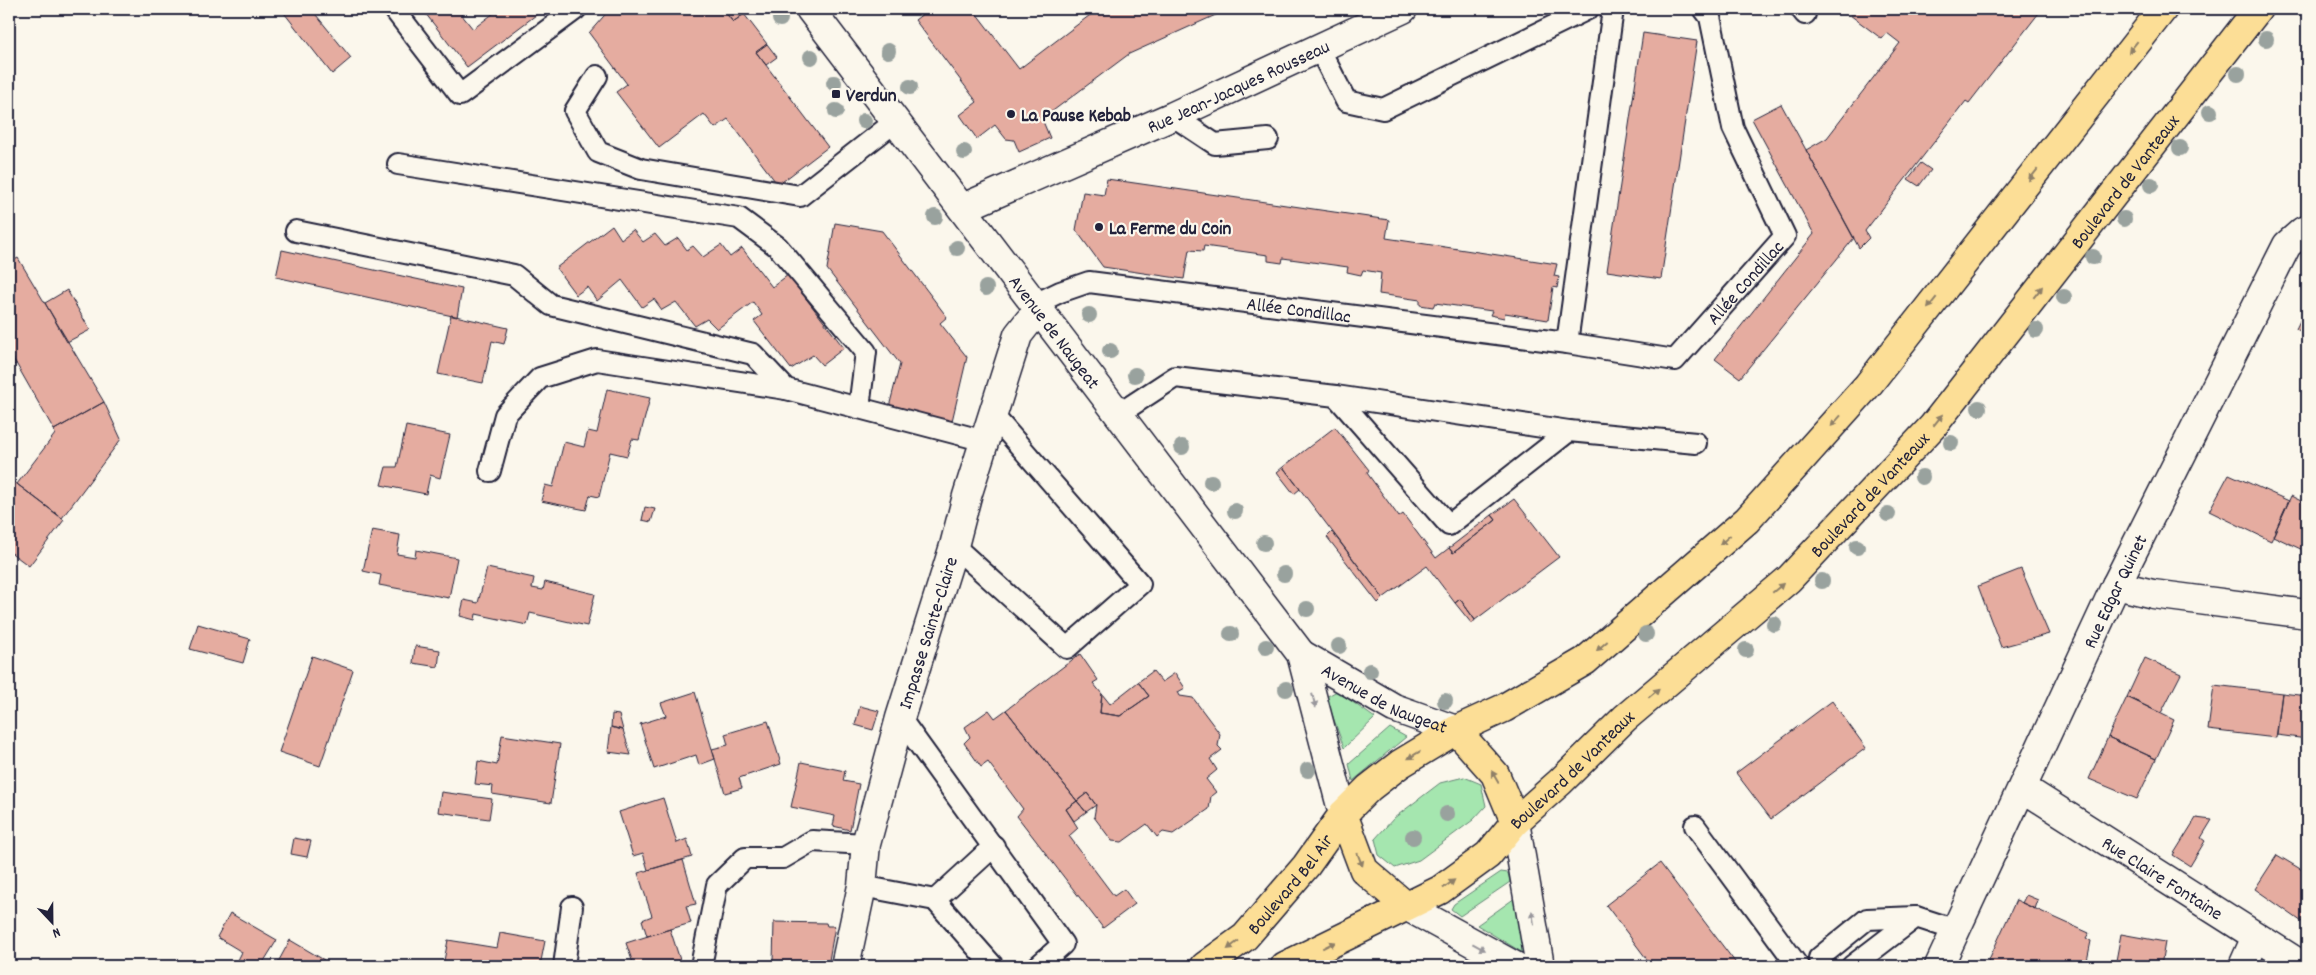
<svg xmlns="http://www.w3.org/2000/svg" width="2316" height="975" viewBox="0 0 2316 975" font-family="Dekko,sans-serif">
	<rect width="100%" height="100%" fill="#fbf7ec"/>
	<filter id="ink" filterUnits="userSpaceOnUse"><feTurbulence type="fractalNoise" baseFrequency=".02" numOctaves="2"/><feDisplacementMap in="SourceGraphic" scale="10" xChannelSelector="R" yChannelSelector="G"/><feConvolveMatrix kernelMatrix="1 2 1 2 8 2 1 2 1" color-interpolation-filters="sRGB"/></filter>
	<g filter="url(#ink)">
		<path fill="#a5e6af" stroke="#648475" d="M1337 691 1375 718 1344 748 1326 697Z
			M1390 728 1406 737 1353 781 1349 764Z
			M1464 777 1481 784 1486 806 1473 820 1419 860 1395 868 1379 855 1375 839 1394 818 1440 783Z
			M1501 872 1508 873 1510 882 1460 916 1451 909 1454 904Z
			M1515 898 1533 959 1477 925Z"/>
		<path fill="#e5aca0" stroke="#22223b" d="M281 9H314L312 10 351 58 332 74Z
			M422 9H457L473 29 499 9H544L467 67Z
			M610 9H723L733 22 744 14 767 44 756 52 828 147 778 185 728 119 715 128 704 114 659 148 616 92 627 84 589 33Z
			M727 9H739L744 14 733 22 724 11Z
			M929 9H973L1019 69 1098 9H1229L1129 54 1042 119 1050 138 1019 152 1014 140 1006 139 995 125 977 139 960 115 977 102 915 20Z
			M1855 9H2042L1969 103 1966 101 1865 231 1869 238 1859 248 1806 150 1827 138 1900 43 1887 33 1882 39 1850 15Z
			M1643 33 1697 41 1661 279 1607 271Z
			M767 44 777 57 766 65 756 52Z
			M1781 104 1854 238 1740 378 1715 359 1814 234 1752 119Z
			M1921 163 1931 170 1919 186 1908 179Z
			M1107 179 1389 220 1386 238 1557 264 1554 276 1559 277 1557 288 1553 287 1548 320 1505 313 1504 318 1490 315 1492 311 1435 303 1433 307 1420 305V300L1379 294 1381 273 1363 270 1361 275 1347 272 1348 267 1283 258 1282 263 1268 261V255L1204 246 1203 251 1189 250 1184 279 1103 267 1076 230 1083 192 1104 195Z
			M835 223 882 231 947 317 940 323 967 357 952 421 889 407 900 364 827 269Z
			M612 225 621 239 633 230 643 242 655 234 665 246 678 238 687 250 693 246 703 257 721 245 730 257 742 248 772 287 788 275 844 348 822 365 813 355 791 369 754 321 762 315 753 302 717 329 707 319 695 326 676 302 662 310 654 299 642 307 622 280 597 301 587 287 576 295 556 268Z
			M282 250 462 289 457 317 276 277Z
			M18 258 104 402 54 430 9 351V263Z
			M67 290 90 330 67 342 45 303Z
			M2307 306V334L2296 329Z
			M451 315 508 328 504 344 492 341 483 383 438 374Z
			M9 351 16 364 9 367Z
			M607 389 650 398 639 440 632 439 627 456 610 452 599 497 590 495 586 510 541 501 545 485 553 487 564 442 584 447 588 431 597 433Z
			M104 402 121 439 62 518 17 484 55 434 54 430Z
			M406 426 450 435 440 478 430 475 426 494 381 485 386 467H397Z
			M1335 427 1369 470 1367 473 1399 517 1403 514 1436 558 1449 548 1453 553 1496 520 1492 515 1514 499 1559 557 1475 620 1460 599 1455 603 1427 566 1383 598 1283 467Z
			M1283 467 1300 489 1294 494 1277 472Z
			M2229 474 2289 501 2271 541 2209 511Z
			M9 478 64 520 29 566 9 551Z
			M2291 496 2307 504V552L2273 536Z
			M645 507 655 509 651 522 642 520Z
			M1492 515 1496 520 1453 553 1449 548Z
			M372 530 400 535 397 554 415 557 416 550 457 558 449 598 379 585 381 575 363 571Z
			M1332 532 1383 598 1378 603 1327 537Z
			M487 568 534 578 532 588 543 590 545 582 595 594 587 626 530 613 527 625 476 614 475 620 460 616 464 600 478 603Z
			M2021 569 2049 634 2001 647 1978 586Z
			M1460 599 1475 620 1472 624 1455 603Z
			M198 624 250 639 243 663 190 649Z
			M415 646 440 650 438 667 413 663Z
			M1080 654 1098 680 1093 683 1102 694 1100 713 1120 716 1149 696 1138 682 1153 671 1162 682 1175 673 1185 688 1178 692 1180 696 1193 698 1220 734 1218 746 1222 750 1210 759 1217 770 1206 779 1216 792 1211 796 1209 809 1173 834 1163 832 1157 837 1147 824 1122 842 1112 841 1094 817 1096 805 1087 793 1077 801 1006 710Z
			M312 656 353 670 320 766 279 752Z
			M2145 658 2181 674 2161 713 2127 697Z
			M1138 682 1149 696 1120 716 1100 713 1102 694 1110 704Z
			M2214 685 2282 693 2276 738 2208 730Z
			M695 692 715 759 699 765 696 755 654 769 640 724 666 716 661 703Z
			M2282 693 2307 696V739L2277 735Z
			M2127 697 2174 720 2156 759 2108 737Z
			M1832 701 1866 748 1771 819 1736 773Z
			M860 706 879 711 873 730 855 725Z
			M989 710 995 718 1006 710 1077 801 1066 809 1078 828 1069 836 1114 896 1124 889 1135 904 1103 928 1017 816 1023 809 988 762 981 767 964 743 970 737 965 727Z
			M612 714 619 715 623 730 611 727Z
			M768 721 781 764 739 778 742 788 725 793 712 749 728 745 725 734Z
			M611 727 623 730 631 755 608 752Z
			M502 735 560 744 551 803 492 794 493 786 475 784 478 761 497 765Z
			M2108 737 2156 759 2137 799 2089 779Z
			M801 762 845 771 843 781 859 784 850 830 833 826 835 816 791 807Z
			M441 792 492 799 489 819 438 812Z
			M1087 793 1096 805 1086 812 1077 801Z
			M663 798 677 843 687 839 692 857 648 870 643 853 633 856 619 812Z
			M1077 801 1086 812 1074 821 1066 809Z
			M2196 818 2212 820 2201 838 2205 841 2190 866 2173 855Z
			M294 838 311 841 307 857 291 854Z
			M2277 855 2307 873V920L2305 924 2255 889Z
			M683 860 696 904 686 906 691 923 647 936 642 920 652 916 638 873Z
			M1660 863 1738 966H1652L1606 905Z
			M2026 895 2038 900 2035 909 2022 903Z
			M2016 900 2089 933 2086 938 2091 941 2086 966H1986Z
			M230 913 277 940 261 966H235L242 952 217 937Z
			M774 922 826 923 827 926H835L828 966H793V964L773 962Z
			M670 929 682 966H634L626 943Z
			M500 933 545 941 540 966H443L448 940 497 948Z
			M2121 934 2165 942 2161 966H2115Z
			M290 940 324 960 321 966H281L277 964Z
			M773 962 793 964V966H772Z"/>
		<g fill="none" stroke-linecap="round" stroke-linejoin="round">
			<g stroke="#22223b" stroke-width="24">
				<g id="lane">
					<path d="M394 9 460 95 576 9"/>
					<path d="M1801 9 1805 14"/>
					<path d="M1319 48 1346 101 1383 109 1588 9"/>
					<path d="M597 76 575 111 598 152 641 169 800 196 896 121"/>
					<path d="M1173 116 1215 144 1268 139"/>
					<path d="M398 164 739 218 778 247 866 352 859 408"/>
					<path d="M296 231 514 275 551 305 753 354 786 389 985 441"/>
					<path id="s1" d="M1035 304 1060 292 1089 282 1567 343 1613 9"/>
					<path id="s2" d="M1567 343 1675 360 1785 236 1733 128 1710 17 1704 9"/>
					<path d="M1336 396 1449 525 1569 431"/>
					<path d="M1120 413 1175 377 1336 396 1569 431 1696 443"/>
					<path d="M490 471 505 415 540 378 597 360 786 389"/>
					<path d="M954 546 1067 648 1140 584 992 414"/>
					<path d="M900 718 1063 944 1038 966"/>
					<path d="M1695 826 1798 966"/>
					<path d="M862 886 935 900 993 966"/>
					<path d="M935 900 994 846"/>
					<path d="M1819 958 1867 919 1916 917"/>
					<path d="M564 966 572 907"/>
					<path d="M701 966 717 885 745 858H783L812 841 866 844"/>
					<path d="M1852 966 1916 917 1956 930"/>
				</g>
			</g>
			<g stroke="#22223b" stroke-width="31">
				<g id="street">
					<path id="s3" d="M963 208 1173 116 1403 9"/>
					<path d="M2116 585 2153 594 2307 614"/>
					<path id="s4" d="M2023 788 2303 966"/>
					<path id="s5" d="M845 966 862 886 866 844 900 718 954 546 967 496 1018 335 1029 321 1042 313"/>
					<path id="s6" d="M1939 966 2116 585 2287 245 2303 231H2307"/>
					<path d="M2243 966 2256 937"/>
				</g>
			</g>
			<g stroke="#22223b" stroke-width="31">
				<g id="secondary">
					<path id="s7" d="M810 9 1301 654 1343 814"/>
					<path id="s8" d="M1301 654 1394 708 1456 730"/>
					<path d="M1515 822 1540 966"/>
					<path d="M1406 906 1515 966"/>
				</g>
			</g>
			<g stroke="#22223b" stroke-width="31">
				<g id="primary">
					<path d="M1456 730 1495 774 1515 822"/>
					<path d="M1343 814 1364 870 1406 906"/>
					<path id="s9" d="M1205 966 1245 937 1306 866 1343 814 1369 788 1400 764 1456 730 1504 708 1585 661 1747 520 1868 385 2163 9"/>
					<path id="s10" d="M1285 966 1440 890 1488 855 1515 822 1560 782 1625 718 1789 579 1933 426 2258 9"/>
				</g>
			</g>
			<use href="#lane" stroke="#fbf7ec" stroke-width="20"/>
			<use href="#street" stroke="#fbf7ec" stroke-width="28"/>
			<use href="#secondary" stroke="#fbf7ec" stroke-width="28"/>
			<use href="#primary" stroke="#fcde96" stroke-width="28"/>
		</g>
		<g fill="#99a29e">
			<circle cx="780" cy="19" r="8"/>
			<circle cx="2266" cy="39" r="8"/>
			<circle cx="888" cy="51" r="8"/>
			<circle cx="811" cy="57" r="8"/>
			<circle cx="2238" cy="74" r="8"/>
			<circle cx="834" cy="83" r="8"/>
			<circle cx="910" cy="87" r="8"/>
			<circle cx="836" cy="111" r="8"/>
			<circle cx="2210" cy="112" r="8"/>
			<circle cx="864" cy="121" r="8"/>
			<circle cx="2180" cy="148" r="8"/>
			<circle cx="964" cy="152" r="8"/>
			<circle cx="2151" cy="185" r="8"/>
			<circle cx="935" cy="217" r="8"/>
			<circle cx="2124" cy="219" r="8"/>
			<circle cx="957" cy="248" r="8"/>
			<circle cx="2093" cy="257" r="8"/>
			<circle cx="986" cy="288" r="8"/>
			<circle cx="2064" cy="297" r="8"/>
			<circle cx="1089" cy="315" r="8"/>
			<circle cx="2036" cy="330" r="8"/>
			<circle cx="1110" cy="351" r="8"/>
			<circle cx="1135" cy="375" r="8"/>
			<circle cx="1979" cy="408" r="8"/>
			<circle cx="1951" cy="443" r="8"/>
			<circle cx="1182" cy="447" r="8"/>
			<circle cx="1922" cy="477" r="8"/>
			<circle cx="1211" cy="482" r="8"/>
			<circle cx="1235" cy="511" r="8"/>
			<circle cx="1888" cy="514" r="8"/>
			<circle cx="1264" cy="543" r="8"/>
			<circle cx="1857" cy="547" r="8"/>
			<circle cx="1284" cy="574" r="8"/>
			<circle cx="1822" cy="581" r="8"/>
			<circle cx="1307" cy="609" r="8"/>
			<circle cx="1774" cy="624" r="8"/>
			<circle cx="1231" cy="634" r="8"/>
			<circle cx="1646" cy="634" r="8"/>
			<circle cx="1339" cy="646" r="8"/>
			<circle cx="1266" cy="647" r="8"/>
			<circle cx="1746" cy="650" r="8"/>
			<circle cx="1370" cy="671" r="8"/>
			<circle cx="1286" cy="689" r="8"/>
			<circle cx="1445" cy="701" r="8"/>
			<circle cx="1308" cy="770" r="8"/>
			<circle cx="1447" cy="814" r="8"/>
			<circle cx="1413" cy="837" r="8"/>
		</g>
		<defs><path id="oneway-solid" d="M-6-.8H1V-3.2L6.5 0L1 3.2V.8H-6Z" transform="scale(1.25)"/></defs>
		<g fill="#8f8068">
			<use href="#oneway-solid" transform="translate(2133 47) rotate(128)"/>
			<use href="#oneway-solid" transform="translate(2033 175) rotate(128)"/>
			<use href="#oneway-solid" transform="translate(2038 292) rotate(-52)"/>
			<use href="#oneway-solid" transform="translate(1932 303) rotate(128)"/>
			<use href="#oneway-solid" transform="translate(1938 420) rotate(-52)"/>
			<use href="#oneway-solid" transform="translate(1836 421) rotate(132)"/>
			<use href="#oneway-solid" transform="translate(1725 540) rotate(139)"/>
			<use href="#oneway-solid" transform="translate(1778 588) rotate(-40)"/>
			<use href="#oneway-solid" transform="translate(1602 646) rotate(139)"/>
			<use href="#oneway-solid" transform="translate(1654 693) rotate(-40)"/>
			<use href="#oneway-solid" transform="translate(1414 755) rotate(149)"/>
			<use href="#oneway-solid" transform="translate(1495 777) rotate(-120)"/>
			<use href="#oneway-solid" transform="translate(1360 860) rotate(69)"/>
			<use href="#oneway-solid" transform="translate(1449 884) rotate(-36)"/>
			<use href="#oneway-solid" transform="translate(1233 945) rotate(143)"/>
			<use href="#oneway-solid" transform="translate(1329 945) rotate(-26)"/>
		</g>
		<g fill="#99979c">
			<use href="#oneway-solid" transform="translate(1314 701) rotate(75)"/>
			<use href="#oneway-solid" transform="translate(1533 918) rotate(-99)"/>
			<use href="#oneway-solid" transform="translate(1479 947) rotate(28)"/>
		</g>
	</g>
	<g fill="#22223b" stroke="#fbf7ec" stroke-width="2">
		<rect x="831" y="89" width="10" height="10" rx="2.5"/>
		<circle cx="1011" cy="114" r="5"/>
		<circle cx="1099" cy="227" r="5"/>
	</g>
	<g text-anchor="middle" stroke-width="4.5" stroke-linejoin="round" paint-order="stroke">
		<g font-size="19" fill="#22223b" stroke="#fbf7ec">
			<text dy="7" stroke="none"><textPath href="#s3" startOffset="301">Rue Jean-Jacques Rousseau</textPath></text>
			<text dy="7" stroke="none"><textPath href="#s10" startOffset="1162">Boulevard de Vanteaux</textPath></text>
			<text dy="7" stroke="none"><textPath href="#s2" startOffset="214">Allée Condillac</textPath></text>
			<text dy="7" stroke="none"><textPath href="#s1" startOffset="270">Allée Condillac</textPath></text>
			<text dy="7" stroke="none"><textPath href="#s7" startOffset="405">Avenue de Naugeat</textPath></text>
			<text dy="7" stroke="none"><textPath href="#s10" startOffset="758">Boulevard de Vanteaux</textPath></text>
			<text dy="7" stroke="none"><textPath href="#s6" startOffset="414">Rue Edgar Quinet</textPath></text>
			<text dy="7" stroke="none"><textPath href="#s5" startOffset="344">Impasse Sainte-Claire</textPath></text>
			<text dy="7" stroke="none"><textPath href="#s8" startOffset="95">Avenue de Naugeat</textPath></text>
			<text dy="7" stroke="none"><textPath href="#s10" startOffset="352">Boulevard de Vanteaux</textPath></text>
			<text dy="7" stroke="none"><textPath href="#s4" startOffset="166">Rue Claire Fontaine</textPath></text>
			<text dy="7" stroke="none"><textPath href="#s9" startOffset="119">Boulevard Bel Air</textPath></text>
		</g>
		<g font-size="19" font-weight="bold" fill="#22223b" stroke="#fbf7ec" text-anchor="start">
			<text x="846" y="101">Verdun</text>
			<text x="1021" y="121">La Pause Kebab</text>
			<text x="1109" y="234">La Ferme du Coin</text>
		</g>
	</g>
	<rect width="2316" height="975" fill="none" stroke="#fbf7ec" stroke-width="30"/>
	<rect x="15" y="15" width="2286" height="945" fill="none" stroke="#22223b" stroke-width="2" filter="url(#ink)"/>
	<g transform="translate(52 922) rotate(158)" stroke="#fbf7ec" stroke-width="4" paint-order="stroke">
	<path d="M0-4L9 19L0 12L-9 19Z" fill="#22223b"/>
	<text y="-8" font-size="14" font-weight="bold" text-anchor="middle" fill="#22223b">N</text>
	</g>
</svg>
